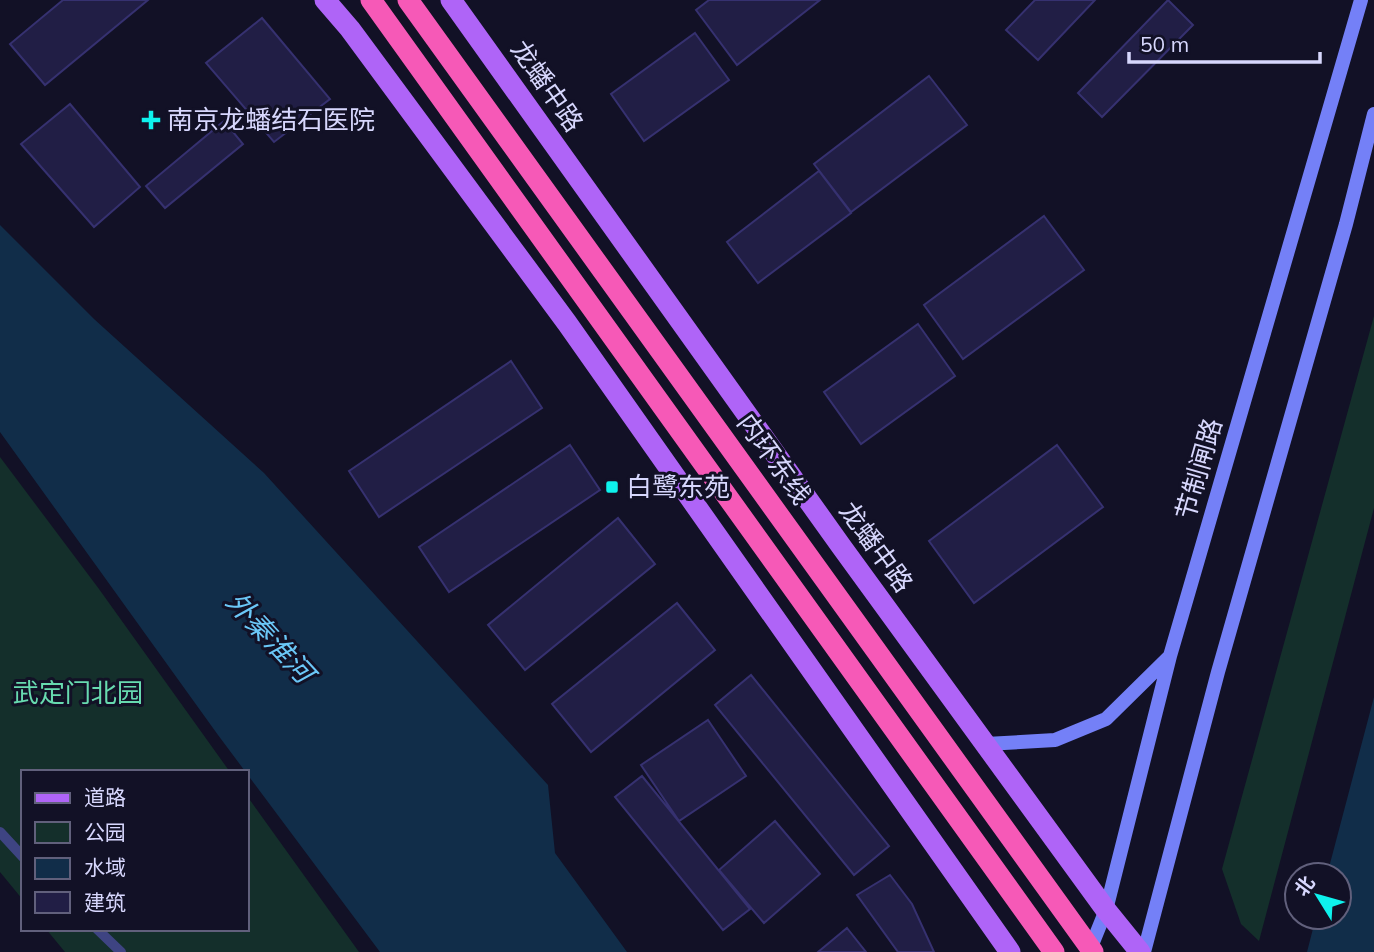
<svg xmlns="http://www.w3.org/2000/svg" width="1374" height="952" viewBox="0 0 1374 952" font-family="Mulish,'Noto Sans SC',sans-serif">
	<rect width="100%" height="100%" fill="#121126"/>
	<path fill="#142f2b" d="M1374 316V508L1259 941 1241 924 1222 869Z
		M0 457 99 589 230 772H23V900L0 872Z
		M247 796 359 952H65L46 929H247Z"/>
	<path fill="#112d49" d="M0 225 94 319 264 473 548 785 555 853 627 952H380L218 735 0 432Z
		M1374 697V952H1307L1316 917H1339V875H1327Z"/>
	<path fill="#211e45" stroke="#363170" stroke-width="2" d="M63 0H148L45 85 10 44Z
		M709 0H820L737 65 696 10Z
		M1035 0H1095L1038 60 1006 30Z
		M1168 0 1193 25 1102 117 1078 93Z
		M262 18 330 99 274 142 206 63Z
		M695 33 729 80 644 141 611 94Z
		M929 76 967 125 851 212 814 164Z
		M70 104 140 187 94 227 21 144Z
		M224 121 243 144 165 208 146 186Z
		M819 171 851 213 758 283 727 242Z
		M1044 216 1084 270 963 359 924 305Z
		M918 324 955 376 861 444 824 392Z
		M511 361 542 408 379 517 349 471Z
		M570 445 600 490 449 592 419 547Z
		M1057 445 1103 507 974 603 929 541Z
		M618 518 655 564 525 670 488 625Z
		M677 603 715 650 591 752 552 704Z
		M751 675 889 846 854 875 715 705Z
		M708 720 746 776 679 821 641 765Z
		M642 776 750 909 723 930 615 797Z
		M775 821 820 874 764 923 719 870Z
		M890 875 912 904 934 952H898L857 895Z
		M847 928 866 952H818Z"/>
	<g fill="none" stroke-linecap="round" stroke-linejoin="round">
		<path stroke="#3e4482" stroke-width="10" d="M0 832 23 857
			M97 929 121 952"/>
		<path stroke="#7480f7" stroke-width="14" d="M986 744 1055 740 1106 719 1169 657
			M1089 952 1106 910 1170 656 1361 0
			M1144 952 1218 672 1346 224 1374 114"/>
		<path stroke="#af64f7" stroke-width="21" d="M325 0 350 29 567 323 1010 952
			M451 0 841 546 1106 910 1140 952"/>
		<path stroke="#f659b7" stroke-width="21" d="M371 0 1054 952"/>
		<path stroke="#f659b7" stroke-width="21" d="M408 0 1093 952"/>
	</g>
	<g fill="#0ef2ed" stroke="#121126" stroke-width="2.5">
		<path d="M147.5 109.5h7v7h7v7h-7v7h-7v-7h-7v-7h7z"/>
		<rect x="605" y="480" width="14" height="14" rx="3.5"/>
	</g>
	<g text-anchor="middle" stroke-width="6" stroke-linejoin="round" paint-order="stroke">
		<g font-size="26" fill="#d7d7fd" stroke="#121126">
			<text transform="translate(547 86) rotate(55)" y="9">龙蟠中路</text>
			<text transform="translate(774 459) rotate(54)" y="9">内环东线</text>
			<text transform="translate(1199 469) rotate(-74)" y="9">节制闸路</text>
			<text transform="translate(876 547) rotate(54)" y="9">龙蟠中路</text>
		</g>
		<g font-size="26" fill="#d7d7fd" stroke="#121126" text-anchor="start">
			<text x="167" y="129">南京龙蟠结石医院</text>
			<text x="626" y="496">白鹭东苑</text>
		</g>
		<g font-size="26" fill="#67daaf" stroke="#121126">
			<text x="78" y="702">武定门北园</text>
		</g>
		<g font-size="28" font-style="italic" fill="#6bc7f7" stroke="#121126">
			<text transform="translate(270 637) rotate(47)" y="10">外秦淮河</text>
		</g>
	</g>
	<rect x="21" y="770" width="228" height="161" fill="#121126" stroke="#61607c" stroke-width="2"/>
	<rect x="35" y="793" width="35" height="10" fill="#af64f7" stroke="#61607c" stroke-width="2"/>
	<text x="84" y="805" font-size="21" fill="#d7d7fd">道路</text>
	<rect x="35" y="822" width="35" height="21" fill="#142f2b" stroke="#61607c" stroke-width="2"/>
	<text x="84" y="840" font-size="21" fill="#d7d7fd">公园</text>
	<rect x="35" y="858" width="35" height="21" fill="#112d49" stroke="#61607c" stroke-width="2"/>
	<text x="84" y="875" font-size="21" fill="#d7d7fd">水域</text>
	<rect x="35" y="892" width="35" height="21" fill="#211e45" stroke="#61607c" stroke-width="2"/>
	<text x="84" y="910" font-size="21" fill="#d7d7fd">建筑</text>
	<g transform="translate(1318 896) rotate(307)"><circle r="33" fill="#121126" stroke="#61607c" stroke-width="2"/>
	<path d="M0-5L12 26L0 18L-12 26Z" fill="#0ef2ed"/>
	<text y="-10" font-size="19" font-weight="bold" text-anchor="middle" fill="#d7d7fd">北</text>
	</g>
	<path d="M1129 52v10h191v-10" fill="none" stroke="#d7d7fd" stroke-width="3.5"/>
	<text x="1140" y="52" font-size="21" fill="#d7d7fd" stroke="#121126" stroke-width="5" paint-order="stroke">50 m</text>
</svg>
